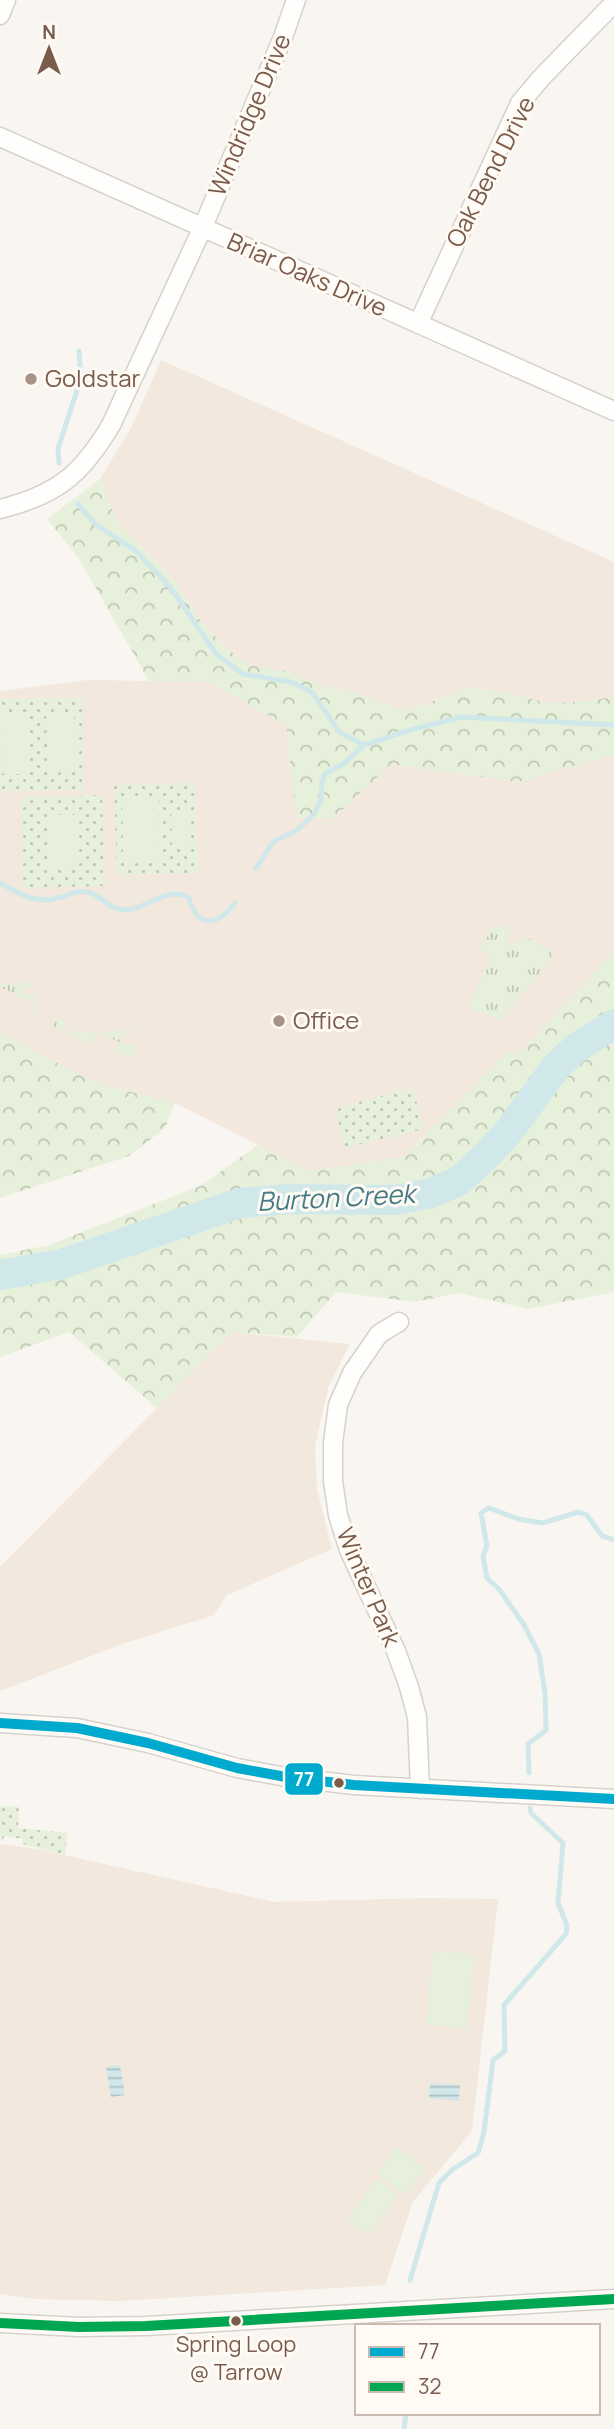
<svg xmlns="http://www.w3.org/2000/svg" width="614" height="2429" viewBox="0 0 614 2429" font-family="Manrope,sans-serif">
	<defs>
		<pattern id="grass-tufts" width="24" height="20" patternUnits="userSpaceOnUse" patternTransform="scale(1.75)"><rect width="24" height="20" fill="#e7f0db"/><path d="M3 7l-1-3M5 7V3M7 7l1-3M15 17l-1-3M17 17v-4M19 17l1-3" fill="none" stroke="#c0c6b4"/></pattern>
		<pattern id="forest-crowns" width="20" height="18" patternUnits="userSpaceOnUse" patternTransform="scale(1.75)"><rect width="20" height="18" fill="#e7f0db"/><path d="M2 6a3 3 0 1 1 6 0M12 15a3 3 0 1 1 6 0" fill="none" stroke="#c0c6b4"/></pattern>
		<pattern id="park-dots" width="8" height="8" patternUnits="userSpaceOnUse" patternTransform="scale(1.75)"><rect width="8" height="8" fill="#e7f0db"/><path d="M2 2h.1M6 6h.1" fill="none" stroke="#c0c6b4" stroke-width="1.8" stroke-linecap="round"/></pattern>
		<pattern id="water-rules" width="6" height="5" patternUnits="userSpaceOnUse" patternTransform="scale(1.75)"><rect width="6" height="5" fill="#d0e8ea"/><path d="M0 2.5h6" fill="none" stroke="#aebfc0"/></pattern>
	</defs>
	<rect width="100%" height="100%" fill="#f9f5f0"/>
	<path fill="#f2e8de" d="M161 360 614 562V696L593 701 547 703 501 691 468 688 406 711 357 693 323 686 286 671 251 665 236 656 205 627 178 586 161 565 132 538 115 517 100 479 132 426Z
		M88 680 209 682 286 725 296 817 333 819 390 764 518 782 609 756 614 757V951L519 1054 508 1051 403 1157 309 1171 175 1103 95 1083 0 1033V691Z
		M232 1332 350 1344 328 1388 315 1446 317 1489 332 1549 227 1595 214 1615 125 1643 0 1691V1567Z
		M0 1844 38 1849 274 1902 427 1898 498 1899 472 2131 413 2202 385 2285 119 2301 34 2299 0 2294Z"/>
	<path fill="url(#grass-tufts)" d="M504 926 512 929 506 942 514 946 523 935 549 950 552 954 550 961 500 1020 471 1008 470 1005 491 956 480 951V948L493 928Z
		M35 969V986L22 987V994H33L36 997V1017L35 1018 32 1016 36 1004 0 987V984L34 983Z
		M133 1016V1032L120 1034 121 1043H134L135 1054 132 1056 115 1054 119 1042 99 1033 92 1045 55 1028 53 1025V1019L63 1020 66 1032 132 1031Z"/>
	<path fill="url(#forest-crowns)" d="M100 479 115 517 132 538 161 565 178 586 205 627 236 656 251 665 286 671 323 686 357 693 406 711 468 688 501 691 547 703 593 701 614 696V757L609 756 518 782 391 764 333 819 296 817 286 725 209 682 149 681 78 557 47 519Z
		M614 951V1292L528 1309 459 1293 415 1302 336 1292 297 1337 232 1332 157 1408 69 1332 0 1357V1255L49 1245 200 1186 258 1145 309 1171 403 1157 509 1050 519 1054Z
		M0 1033 95 1083 175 1103 165 1128 129 1156 0 1198Z"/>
	<path fill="url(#park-dots)" d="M82 698 84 790 0 791V699Z
		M195 783 198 873 117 875 114 785Z
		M102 795 105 886 23 888 21 797Z
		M413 1088 423 1129 345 1148 335 1108Z
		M0 1806 19 1807 18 1828 67 1833 65 1855 23 1844V1839L4 1836 3 1840 0 1839Z"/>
	<path fill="#e7f0db" d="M74 714 76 772 48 773 46 715Z
		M29 715 30 774H3L1 715Z
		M158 797 160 859 123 860 122 799Z
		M171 811H187L188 845H172Z
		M77 815 79 867 49 868 47 815Z
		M433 1951 474 1954 467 2029 426 2025Z
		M397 2147 426 2168 405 2195 377 2174Z
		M377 2179 398 2195 368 2235 347 2219Z"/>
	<path fill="url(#water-rules)" d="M120 2065 125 2095 111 2097 106 2067Z
		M430 2083 460 2085 459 2101 429 2098Z"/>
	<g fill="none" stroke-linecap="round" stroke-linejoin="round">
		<path stroke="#d0e8ea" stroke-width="5" d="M59 463 58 449 81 378 79 351
			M78 504 95 524 136 551 171 588 216 654 243 674 291 682 312 692 339 732 364 745 413 729 462 717 614 725
			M256 868 274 841 296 831 314 814 321 800 322 781 325 774 346 762 364 745
			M0 883C21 895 36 905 62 897 71 894 77 890 88 892 102 896 110 911 127 910 147 908 169 885 189 898 197 929 218 926 235 903
			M529 1773 528 1744 546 1730 545 1693 539 1654 524 1625 499 1589 487 1578 483 1556 487 1546 481 1513 489 1508 518 1519 543 1523 578 1512 587 1515 602 1536 614 1540
			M410 2280 439 2183 453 2169 478 2153 484 2132 493 2060 505 2051 504 2005 566 1934 567 1925 558 1903 563 1843 531 1813 530 1808
			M404 2429 406 2413"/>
		<path stroke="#d0e8ea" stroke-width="30" d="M0 1275 62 1264 240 1203 290 1199 396 1200 431 1193 459 1181 487 1155 509 1131 556 1067 576 1048 614 1024"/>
		<g stroke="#d7d1cb" stroke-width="21">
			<path id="minor" d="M0 15 6 0
				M0 137 614 411
				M418 324 520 103 541 78 614 3
				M0 509C57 495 82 474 111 425L202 229 283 37 296 0
				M399 1322 379 1334 352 1373 338 1405 333 1443V1481L338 1515 349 1550 396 1651 409 1687 417 1717 420 1789
				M0 1723 77 1728 148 1743 237 1768 286 1777 354 1785 614 1799
				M0 2323 79 2327 146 2326 614 2299"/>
		</g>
		<use href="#minor" stroke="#fefefd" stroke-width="18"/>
		<g stroke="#fffaf3" stroke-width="16">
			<path id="bus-1" d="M0 1723 77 1728 148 1743 237 1768 286 1777 354 1785 614 1799"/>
		</g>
		<g stroke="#fffaf3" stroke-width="16">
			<path id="bus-2" d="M0 2323 79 2327 146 2326 614 2299"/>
		</g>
		<use href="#bus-1" stroke="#00a9ce" stroke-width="10"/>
		<use href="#bus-2" stroke="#00a651" stroke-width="10"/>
	</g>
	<g fill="#a69286" stroke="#fffaf3" stroke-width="2.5">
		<circle cx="31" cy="379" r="7"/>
		<circle cx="279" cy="1021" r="7"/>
	</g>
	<g fill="#7a5c4d" stroke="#fffaf3" stroke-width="2.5">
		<circle cx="339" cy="1783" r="6"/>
		<circle cx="236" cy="2321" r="6"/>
	</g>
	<g text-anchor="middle" stroke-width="6" stroke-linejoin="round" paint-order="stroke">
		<g font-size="22" fill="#7a5c4d" stroke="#fffaf3">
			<text x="236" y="2352">Spring Loop<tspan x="236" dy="28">@ Tarrow</tspan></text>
		</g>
		<g font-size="24" fill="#7a5c4d" stroke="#fffaf3">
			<text transform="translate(250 115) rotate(-67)" y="8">Windridge Drive</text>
			<text transform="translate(491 172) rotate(-63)" y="8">Oak Bend Drive</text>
			<text transform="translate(307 275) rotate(24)" y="8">Briar Oaks Drive</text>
			<text transform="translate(368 1587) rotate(67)" y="8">Winter Park</text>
		</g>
		<g font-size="24" fill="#7a5c4d" stroke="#fffaf3" text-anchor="start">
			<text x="45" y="387">Goldstar</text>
			<text x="293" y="1029">Office</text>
		</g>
		<g font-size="26" font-style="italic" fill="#437c86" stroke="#fffaf3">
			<text transform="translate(336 1198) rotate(-3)" y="9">Burton Creek</text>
		</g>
	</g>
	<rect stroke="#fffaf3" stroke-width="2.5" x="284" y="1762" width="40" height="34" rx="7" fill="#00a9ce"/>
	<g font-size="19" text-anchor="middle" font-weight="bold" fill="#fff">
		<text x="304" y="1786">77</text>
	</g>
	<rect x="355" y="2324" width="245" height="91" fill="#fffaf3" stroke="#cabbb1" stroke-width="2"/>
	<rect x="369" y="2347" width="35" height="10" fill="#00a9ce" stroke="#cabbb1" stroke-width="2"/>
	<text x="418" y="2359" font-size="21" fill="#7a5c4d">77</text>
	<rect x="369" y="2382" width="35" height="10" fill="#00a651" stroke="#cabbb1" stroke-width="2"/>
	<text x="418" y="2394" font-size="21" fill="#7a5c4d">32</text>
	<g transform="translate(49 49)" stroke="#fffaf3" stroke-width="5" paint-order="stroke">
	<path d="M0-5L12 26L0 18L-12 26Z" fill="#7a5c4d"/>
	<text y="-10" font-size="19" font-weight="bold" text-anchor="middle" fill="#7a5c4d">N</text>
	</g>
</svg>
